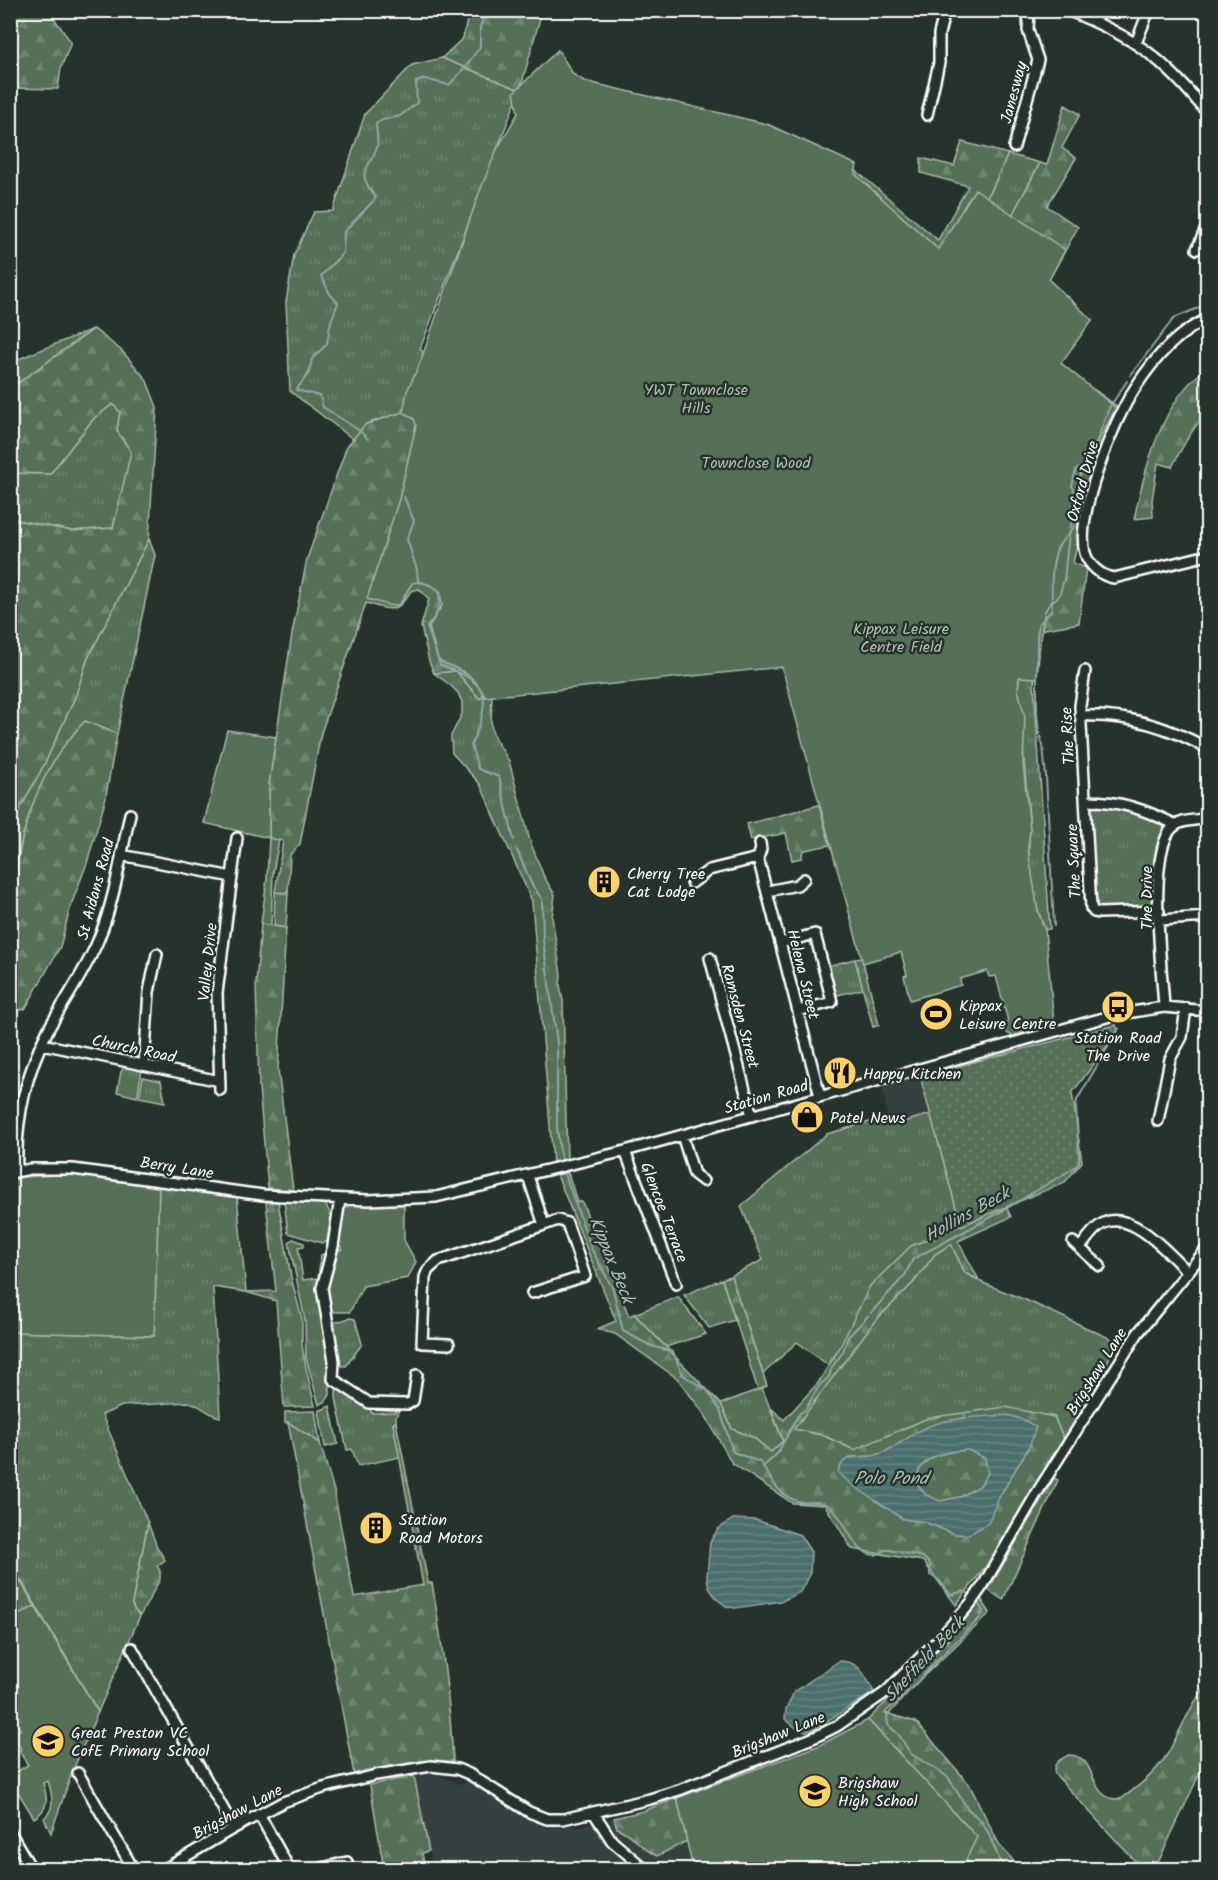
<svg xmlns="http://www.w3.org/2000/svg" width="1218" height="1880" viewBox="0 0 1218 1880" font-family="Kalam,sans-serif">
	<defs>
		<pattern id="grass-tufts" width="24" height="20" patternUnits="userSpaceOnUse" patternTransform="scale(1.5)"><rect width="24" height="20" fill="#547056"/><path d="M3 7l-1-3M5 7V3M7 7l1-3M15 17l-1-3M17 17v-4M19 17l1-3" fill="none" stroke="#6e856f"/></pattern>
		<pattern id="forest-firs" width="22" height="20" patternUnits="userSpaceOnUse" patternTransform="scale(1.5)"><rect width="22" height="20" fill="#547056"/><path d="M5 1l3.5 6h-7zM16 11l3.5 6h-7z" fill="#6e856f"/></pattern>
		<pattern id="garden-dots" width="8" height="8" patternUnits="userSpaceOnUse" patternTransform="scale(1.5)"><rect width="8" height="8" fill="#547056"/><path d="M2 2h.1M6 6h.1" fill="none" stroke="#6e856f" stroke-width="1.8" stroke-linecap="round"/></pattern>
		<pattern id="water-rules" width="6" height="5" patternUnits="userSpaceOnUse" patternTransform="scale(1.5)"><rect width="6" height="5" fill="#496e6c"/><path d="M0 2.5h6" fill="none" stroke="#648482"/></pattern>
	</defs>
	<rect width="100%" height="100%" fill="#26332d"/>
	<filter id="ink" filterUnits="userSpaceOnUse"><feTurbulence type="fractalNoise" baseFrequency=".0167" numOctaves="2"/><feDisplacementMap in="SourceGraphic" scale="12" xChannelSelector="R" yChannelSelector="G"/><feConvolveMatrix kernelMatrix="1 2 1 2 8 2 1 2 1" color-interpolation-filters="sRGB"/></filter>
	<g filter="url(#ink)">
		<path fill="#363f3f" d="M920 1076 931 1114 889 1126 882 1086Z
			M868 1720 974 1869H433L414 1776 437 1773 442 1777 460 1784 468 1782 533 1822 576 1827 643 1811 677 1798 818 1746Z"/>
		<path fill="url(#grass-tufts)" stroke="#aab8aa" stroke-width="1.5" d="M442 58 520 90 420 349 429 357 401 413 366 424 353 439 290 391 286 302 294 255 314 212 333 211 365 114 412 65Z
			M1008 154 1040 163 1007 225 949 250 991 191Z
			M93 329 11 388V362Z
			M113 404 120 412 117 431 132 452 113 528 72 531 11 519 10 473 50 474 94 418Z
			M149 539 155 555 117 734 85 721C51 756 31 801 20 847 14 869 13 894 11 916V825L45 763 76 695 87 660Z
			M1039 630 1034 685 1050 929 1045 930C1033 899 1026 863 1030 830L1018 690 1020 659Z
			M456 671 479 698 492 696 491 725 494 737 509 761 530 841 544 877 555 895 552 917 561 975 560 985 563 1001 567 1158 553 1163 532 901 480 784 452 753 451 736 462 714V702L458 693 450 685 434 673Z
			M1092 805 1130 809 1163 824 1165 835 1152 907 1100 910 1094 907 1089 808Z
			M269 838 279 840 273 873 271 926 261 924 267 879Z
			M275 892 288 893 286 928 274 926Z
			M855 959 863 989 833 996 827 966Z
			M124 1067 142 1070 137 1097 117 1092 121 1072Z
			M143 1077 161 1081 165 1102 139 1097Z
			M931 1114 961 1226 911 1246 828 1365 797 1342 763 1374 731 1276 763 1260 741 1206 827 1134 887 1117 889 1126Z
			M159 1185 237 1196 246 1292 213 1287 220 1417C207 1414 199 1403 188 1402L122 1406 102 1415 148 1523 132 1604 134 1609 140 1616 98 1712 11 1563 10 1332 154 1336Z
			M284 1201 320 1203 326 1205 331 1215 327 1242 322 1243 288 1233Z
			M293 1239 304 1243V1246L298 1247 303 1280 318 1278 321 1255 328 1252 330 1395 325 1402 319 1405 306 1358 305 1321 289 1242Z
			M951 1244 965 1273 983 1283 1028 1301 1118 1342 1109 1358 1103 1376 1064 1439 1054 1417 854 1450 822 1435 793 1429 874 1322 914 1282 935 1254Z
			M722 1279 735 1320 709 1328 684 1295Z
			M678 1297 706 1334 666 1347 634 1314Z
			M350 1318 355 1319 362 1344 346 1366H342L336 1357 332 1323Z
			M762 1388 783 1441 771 1453 754 1438 732 1429 721 1404Z
			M340 1389 360 1403 371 1407V1413L395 1412 396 1406 400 1407 396 1417V1422L393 1423 400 1457 358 1466 352 1449 347 1450 336 1398V1391Z
			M330 1406 338 1444 325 1447 319 1411Z
			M315 1411 320 1443 285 1422V1412Z"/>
		<path fill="url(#forest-firs)" stroke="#aab8aa" stroke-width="1.5" fill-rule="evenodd" d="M11 10 49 11 71 42 61 68 58 89 11 88Z
			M469 11H542L520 90 442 58 463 38Z
			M1065 105 1080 114 1062 148 1076 158 1047 206 1078 227 1049 280 1092 320 430 563 510 693 479 698 456 671 434 673 429 661 421 626 429 599 419 589 411 591C396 615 391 610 366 603L321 733 300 844 290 855 288 893 275 892 283 841 269 838V784L292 634 307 559 347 446 366 424 406 411 854 196V169L938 240 968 186 921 173V158L954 166 962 142 1008 154 991 191 949 250 1007 225 1040 163 1047 165Z
			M94 329 122 351 146 379 157 407 149 539 87 660 76 695 45 763 11 825V519L72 531 113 528 131 452 117 431 120 412 113 404 94 418 50 474 11 473V388Z
			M1207 368V413C1192 428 1182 448 1172 467L1158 463 1152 500 1153 517 1134 519C1145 468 1162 399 1207 368Z
			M1095 390 1118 407 1097 457 1073 563 1086 568 1079 623 1039 630Z
			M85 721 117 734 105 801 87 863 71 905 60 947 25 1009 11 1012C10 909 7 801 85 721Z
			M819 805 830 845 805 850 802 853V858L792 860 786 833 751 840 747 824Z
			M261 924 286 928 278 1069 293 1190 268 1188 259 1087 256 984Z
			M862 958 879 1025 873 1027 855 959Z
			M568 1173 577 1202H582L629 1316 634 1314 721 1404 732 1429 754 1438 771 1452 783 1441 771 1408 784 1420 818 1383 840 1347 870 1286 911 1246 1006 1207 1011 1217 958 1241 979 1280 965 1273 951 1244 935 1254 914 1282 874 1322 794 1429 822 1435 854 1450 928 1418 1005 1407 1054 1417 1064 1439 986 1566 956 1605 923 1561 852 1549 825 1505 792 1503 732 1463 705 1415 678 1379 615 1334 597 1329 616 1321 557 1175ZM1030 1445 999 1497 988 1523 954 1534 925 1522 903 1519 884 1505 851 1457 876 1456 895 1447Z
			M278 1201 291 1277 302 1319V1345L306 1368 315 1406 284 1407 276 1301 246 1292 276 1291 266 1202Z
			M731 1276 767 1386 758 1390 722 1279Z
			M288 1422 320 1443 334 1491 354 1597 423 1585 393 1423 396 1422 428 1583H432C442 1642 450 1701 453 1761L418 1762 354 1774Z
			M968 1450 985 1458 988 1473 980 1486 960 1497 940 1501 926 1495 917 1484C918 1480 918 1473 919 1470 929 1453 952 1451 968 1450Z
			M1054 1478 1058 1480 1003 1600 988 1590Z
			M148 1523 157 1547 165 1560 157 1566 160 1571V1579L140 1616 134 1609 132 1604Z
			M10 1563 35 1606 11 1619H10Z
			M981 1599 990 1613 885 1713 916 1722 969 1784 1000 1846 1021 1869H974L966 1860 976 1837 868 1720 957 1630Z
			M1207 1685V1758L1155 1869H1141L1143 1866 1134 1860 1055 1774C1051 1763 1061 1759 1069 1755 1101 1756 1085 1801 1121 1799 1139 1786 1156 1773 1168 1753 1181 1730 1190 1705 1207 1685Z
			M414 1776 429 1851 422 1853 425 1869H384L370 1785Z
			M677 1798 687 1841 657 1856C641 1849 634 1835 617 1828L614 1818 643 1811Z"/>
		<path fill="#547056" stroke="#aab8aa" stroke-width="1.5" d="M558 50 573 74 584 81 767 124 857 165 855 174 938 249 975 189 1065 250 1049 280 1092 320 1061 363 1116 408 1096 445 1082 465 1068 542 1064 580 1059 596 1050 603 1045 611 1041 633 1037 678 1019 677 1018 690 1025 717 1023 763 1030 830 1028 849 1038 911 1045 930 1054 1023 1012 1036 1007 1033 1003 1023 1008 1021 996 976 989 977 987 971 960 979 961 985 910 1000 904 976 907 975 901 952 863 963 782 667 485 697C476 676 462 670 441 662L438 659 429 627 442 605 440 591C432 585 423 580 412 583L400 604 392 606 367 599 399 499 416 425 414 419 403 412 407 391 420 363 478 196 496 151 518 113 514 92Z
			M227 730 276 737 269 784V838L204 823Z
			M71 1174 159 1185 154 1336 11 1332 10 1181 23 1177Z
			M404 1204V1240L416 1262 408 1278 363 1286 350 1312H333L329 1310 326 1292 336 1249 341 1250 342 1247 337 1245 344 1209 350 1205Z
			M35 1606 98 1712 73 1770 51 1833 44 1818C56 1809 52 1794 48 1781L43 1783C48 1799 49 1809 34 1818L11 1781V1775L28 1765 19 1751 21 1749 17 1742 15 1743 11 1735 20 1730 11 1713V1701L13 1700 10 1695 11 1619Z
			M868 1720 977 1837 966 1860 974 1869H693L677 1798 818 1746Z"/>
		<path fill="url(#garden-dots)" stroke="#aab8aa" stroke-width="1.5" d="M1116 1025 1118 1032 1072 1093 1082 1162 1065 1182 961 1226 920 1076Z"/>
		<path fill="url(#water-rules)" stroke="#92a8a7" stroke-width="1.5" fill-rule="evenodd" d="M1007 1415 1024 1420 1036 1427 1030 1445 999 1497 988 1523 968 1535 954 1534 925 1522 903 1519 851 1484 838 1472C846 1450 858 1460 876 1455 896 1450 910 1433 929 1426 953 1417 981 1417 1007 1415ZM968 1450 985 1458 988 1473 980 1486 960 1497 940 1501 926 1495 917 1484C918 1480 918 1473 919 1470 929 1453 952 1451 968 1450Z
			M733 1519 756 1520 800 1535 811 1552 810 1573 800 1592 782 1601 735 1608 726 1606 717 1599 709 1588 707 1577 710 1542 718 1529Z
			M839 1661C861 1661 864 1675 874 1692L811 1731H800L785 1719 786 1709 794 1692Z"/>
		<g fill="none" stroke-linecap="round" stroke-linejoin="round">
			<path stroke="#92a8a7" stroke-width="2" d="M1130 376 1174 318 1208 304
				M368 439 360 431 323 407 320 396 296 390 309 373 312 359 327 344 331 321 338 303 330 294 321 276 343 253 344 232 376 198C355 169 367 175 377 147 379 141 376 131 376 124L382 120 400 116 417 103 416 82 425 79 449 85 463 70 480 47V27L486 10
				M404 497 414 521 407 539 417 570 418 581 432 586 439 592C441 607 437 615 427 627L440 665C491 683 492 697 471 745L478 769 499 777 514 840
				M517 850 532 885 542 899 543 940 557 1042V1128L561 1159
				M1054 926 1046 777 1043 746 1039 733 1037 712V636L1039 624 1052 610C1052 590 1050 569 1057 549 1061 538 1071 537 1075 523L1071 516 1076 494 1072 486 1076 469 1087 467 1109 408 1127 381
				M564 1172 591 1248 613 1289 623 1331 651 1346 673 1352 683 1375 707 1390 720 1410 733 1452 760 1462C771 1478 779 1499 802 1502 812 1503 821 1500 829 1506 848 1520 852 1555 876 1555L885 1550H890L923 1557 930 1564V1575L939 1580 951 1595 963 1591 970 1594
				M871 1313 905 1275 913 1259 1004 1210 1074 1168 1079 1162V1155L1076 1106 1077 1100 1119 1028
				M763 1467 777 1454 799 1414 805 1410 819 1386 829 1377 832 1367 843 1352 848 1337 868 1316
				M978 1603 983 1611 980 1618 937 1660 892 1710 887 1716 888 1725 899 1735 911 1754 948 1777 967 1808 980 1820 988 1832 999 1859 1008 1870"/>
			<g stroke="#fff" stroke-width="14">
				<path id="minor" d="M1067 10C1134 37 1163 57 1208 114
					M1136 43 1149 10
					M927 115 939 63V34L945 10
					M1014 147 1038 60 1028 30 1029 10
					M1197 249 1208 224
					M1208 319C1177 332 1153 360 1135 388 1114 420 1075 515 1085 553 1089 566 1101 576 1114 578L1208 555
					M1085 671 1080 706 1091 908 1094 912 1100 913 1159 911
					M1080 716C1126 714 1168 726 1208 749
					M1085 801C1119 800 1146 810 1176 825
					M121 855 232 877
					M758 858 820 1096
					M758 858 761 849 760 843
					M692 883 709 870 758 858
					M768 891 797 885 804 879
					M1160 920 1208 917
					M780 943 815 934 832 1002 798 1011
					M710 958 752 1116
					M1164 1007C1162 969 1147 855 1172 828 1181 819 1196 821 1208 818
					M42 1044 220 1081
					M144 1065 149 992 157 954
					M220 1090 217 993 237 838
					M1158 1121 1170 1059 1182 1037 1186 1008
					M682 1135 694 1174 703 1181
					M625 1151 676 1284
					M17 1171C15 1122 26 1073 48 1030 65 999 86 971 99 938 115 899 121 855 130 814
					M10 1173 30 1169H73L263 1195 368 1200 436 1197 625 1151 1114 1015 1164 1007 1208 1011
					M340 1199 333 1246 322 1288 334 1361 333 1379 369 1403 408 1404 413 1401 417 1375
					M1073 1242 1100 1266
					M1080 1248C1086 1240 1093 1229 1102 1224 1130 1208 1168 1253 1187 1271
					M532 1293 585 1276 567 1223 558 1220 544 1225
					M449 1344 422 1343 425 1277 428 1270 438 1261 544 1225 528 1176
					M132 1648 234 1828
					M78 1773 134 1870
					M594 1813 612 1841 646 1870
					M259 1814 290 1870
					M10 1832 32 1870
					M163 1870 234 1828 283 1802 323 1788 376 1775 431 1766 457 1769 469 1774 529 1812 547 1819H563L650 1799 679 1790 815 1737 837 1726 886 1692 941 1637 970 1604 982 1587 1038 1491 1138 1333 1208 1247
					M314 1870 347 1862"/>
			</g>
			<use href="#minor" stroke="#26332d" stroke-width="9"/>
		</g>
	</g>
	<defs>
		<g id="building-disc" transform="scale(1.725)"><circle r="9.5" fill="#ffd166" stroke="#26332d"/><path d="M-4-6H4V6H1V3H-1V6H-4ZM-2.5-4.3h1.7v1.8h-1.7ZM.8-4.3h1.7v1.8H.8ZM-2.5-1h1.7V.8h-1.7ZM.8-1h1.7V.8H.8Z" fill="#111"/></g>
		<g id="bus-disc" transform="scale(1.725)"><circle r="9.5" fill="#ffd166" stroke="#26332d"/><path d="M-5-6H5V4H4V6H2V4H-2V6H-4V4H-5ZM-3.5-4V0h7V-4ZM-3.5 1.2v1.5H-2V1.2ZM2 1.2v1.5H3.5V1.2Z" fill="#111"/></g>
		<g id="stadium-disc" transform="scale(1.725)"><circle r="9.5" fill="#ffd166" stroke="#26332d"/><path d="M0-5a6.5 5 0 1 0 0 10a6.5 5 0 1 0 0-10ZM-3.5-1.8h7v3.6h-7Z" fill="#111"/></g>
		<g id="restaurant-disc" transform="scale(1.725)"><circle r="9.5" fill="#ffd166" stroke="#26332d"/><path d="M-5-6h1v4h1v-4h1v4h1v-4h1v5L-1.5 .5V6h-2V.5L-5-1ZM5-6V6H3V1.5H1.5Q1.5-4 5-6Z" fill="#111"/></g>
		<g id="shop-disc" transform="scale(1.725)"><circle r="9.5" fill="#ffd166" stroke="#26332d"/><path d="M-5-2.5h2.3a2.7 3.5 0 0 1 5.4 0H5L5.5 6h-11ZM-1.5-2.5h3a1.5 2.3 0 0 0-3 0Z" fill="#111"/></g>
		<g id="school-disc" transform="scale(1.725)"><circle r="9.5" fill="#ffd166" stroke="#26332d"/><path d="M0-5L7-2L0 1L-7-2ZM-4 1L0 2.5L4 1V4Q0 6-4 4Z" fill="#111"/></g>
	</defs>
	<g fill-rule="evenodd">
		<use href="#building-disc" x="604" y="882"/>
		<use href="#bus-disc" x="1118" y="1007"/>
		<use href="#stadium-disc" x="936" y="1014"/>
		<use href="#restaurant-disc" x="840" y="1073"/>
		<use href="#shop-disc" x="807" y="1117"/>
		<use href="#building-disc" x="376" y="1528"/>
		<use href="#school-disc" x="48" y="1741"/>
		<use href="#school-disc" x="815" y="1791"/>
	</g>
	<g text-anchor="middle" stroke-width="5" stroke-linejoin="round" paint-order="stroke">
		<g font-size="16" fill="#fff" stroke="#26332d">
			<text transform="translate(1013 92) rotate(-75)" y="6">Janesway</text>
			<text transform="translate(1082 481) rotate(-75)" y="6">Oxford Drive</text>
			<text transform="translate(1067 736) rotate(-93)" y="6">The Rise</text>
			<text transform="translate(1073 861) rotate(-93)" y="6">The Square</text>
			<text transform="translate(95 889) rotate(-75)" y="6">St Aidans Road</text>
			<text transform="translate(1146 898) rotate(-90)" y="6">The Drive</text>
			<text transform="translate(207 962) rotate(-84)" y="6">Valley Drive</text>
			<text transform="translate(804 974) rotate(76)" y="6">Helena Street</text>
			<text transform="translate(741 1016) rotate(75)" y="6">Ramsden Street</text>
			<text transform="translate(134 1048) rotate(12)" y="6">Church Road</text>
			<text transform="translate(766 1096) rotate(-16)" y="6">Station Road</text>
			<text transform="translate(177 1167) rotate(9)" y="6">Berry Lane</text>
			<text transform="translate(665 1212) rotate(69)" y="6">Glencoe Terrace</text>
			<text transform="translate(1096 1371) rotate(-58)" y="6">Brigshaw Lane</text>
			<text transform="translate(778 1734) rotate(-22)" y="6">Brigshaw Lane</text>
			<text transform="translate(237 1811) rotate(-28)" y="6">Brigshaw Lane</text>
		</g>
		<g font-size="16" fill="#b2bfb3" stroke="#26332d">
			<text x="696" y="395">YWT Townclose<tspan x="696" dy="18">Hills</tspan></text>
			<text x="756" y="468">Townclose Wood</text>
			<text x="901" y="634">Kippax Leisure<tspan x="901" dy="18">Centre Field</tspan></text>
		</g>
		<g font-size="16" fill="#fff" stroke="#26332d" text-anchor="start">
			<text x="627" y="879">Cherry Tree<tspan x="627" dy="18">Cat Lodge</tspan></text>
			<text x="959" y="1011">Kippax<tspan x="959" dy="18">Leisure Centre</tspan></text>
			<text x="1118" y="1043" text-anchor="middle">Station Road<tspan x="1118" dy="18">The Drive</tspan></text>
			<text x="863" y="1079">Happy Kitchen</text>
			<text x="830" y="1123">Patel News</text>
			<text x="399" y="1525">Station<tspan x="399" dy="18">Road Motors</tspan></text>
			<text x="71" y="1738">Great Preston VC<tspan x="71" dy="18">CofE Primary School</tspan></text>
			<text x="838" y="1788">Brigshaw<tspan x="838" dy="18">High School</tspan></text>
		</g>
		<g font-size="18" font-style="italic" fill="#adbebd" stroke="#26332d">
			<text transform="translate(967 1214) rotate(-29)" y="6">Hollins Beck</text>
			<text transform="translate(612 1260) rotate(68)" y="6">Kippax Beck</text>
			<text x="891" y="1484">Polo Pond</text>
			<text transform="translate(924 1659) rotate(-47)" y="6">Sheffield Beck</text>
		</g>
	</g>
	<rect width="1218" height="1880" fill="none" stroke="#26332d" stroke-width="36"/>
	<rect x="18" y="18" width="1182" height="1844" fill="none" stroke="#fff" stroke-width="2" filter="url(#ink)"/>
</svg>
